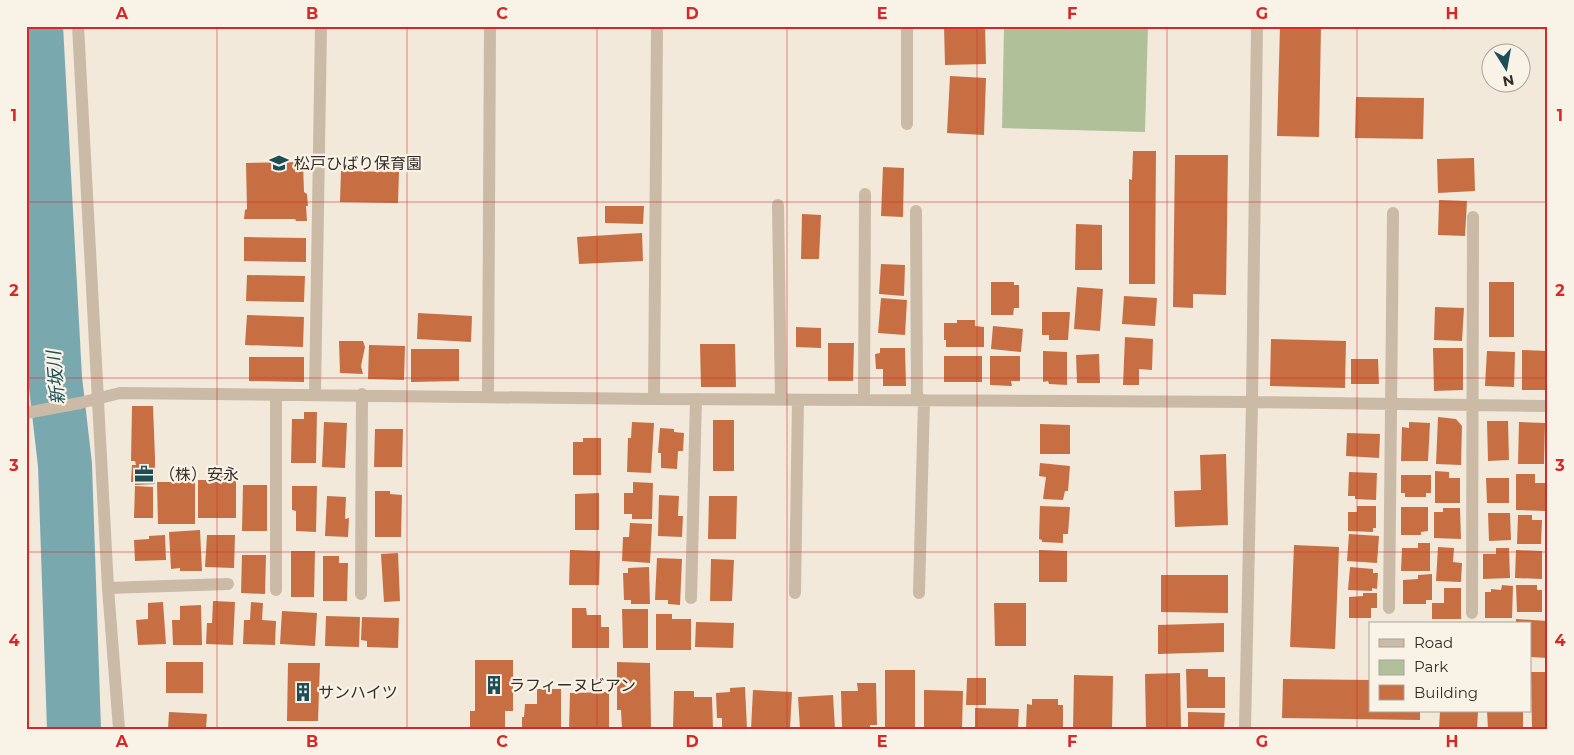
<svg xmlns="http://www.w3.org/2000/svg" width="1574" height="755" viewBox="0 0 1574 755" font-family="Montserrat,'Noto Sans JP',sans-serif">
	<rect width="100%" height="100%" fill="#f2e9da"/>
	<path fill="#b0c19a" d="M1004 26H1148L1145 132 1002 128Z"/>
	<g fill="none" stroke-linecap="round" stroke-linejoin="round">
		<path stroke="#79a8af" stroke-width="54" d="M36 26 55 378 65 465 74 729"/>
	</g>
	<path fill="#c76f43" d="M944 26H985L986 64 945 65Z
		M1280 26H1321L1319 137 1277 136Z
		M950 76 986 78 984 135 947 133Z
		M1356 97 1424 98 1423 139 1355 138Z
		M1133 151H1156L1155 284H1129V179L1132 180Z
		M1175 155H1228L1226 295 1193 294V308L1173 307Z
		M1474 158 1475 191 1438 193 1437 159Z
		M303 162 304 192 307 194 308 206H306L307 221H296L295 219H244L245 210 247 209 246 163Z
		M883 167 904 168 903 217 881 216Z
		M341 171 399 172 398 203 340 202Z
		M1439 200 1467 201 1465 236 1438 235Z
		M605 206H644L643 224 605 223Z
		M802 214 821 215 819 259H801Z
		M1076 224 1102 225V270H1075Z
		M642 233 643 261 579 264 577 237Z
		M244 237 306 238V262L244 261Z
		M881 264 905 265 904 296 879 294Z
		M247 275 305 276 304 302 246 301Z
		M991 282H1014V285H1019V308H1014L1013 315H991Z
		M1489 282H1514V337H1489Z
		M1077 287 1103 289 1100 331 1074 329Z
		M1124 296 1157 298 1155 326 1122 324Z
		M881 298 907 300 905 335 878 333Z
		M1435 307 1464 308 1462 341 1434 340Z
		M1042 312H1070L1068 340H1049V335H1042Z
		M418 313 472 316 471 342 417 339Z
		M247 315 304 317 303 347 245 345Z
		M957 320H975V326L984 327V347H946V340H944V323H957Z
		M993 326 1023 329 1021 352 991 349Z
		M796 327 821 328V348L796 347Z
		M1125 337 1153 339 1152 370 1139 369V385H1123Z
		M1271 339 1346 341 1345 388 1270 386Z
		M339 341H363L365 347 361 366 363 374 340 373Z
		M828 343H854L853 381H828Z
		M700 344H735L736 387H701Z
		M369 345 405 346 404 380 368 379Z
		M880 348H905L906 386H883V369H876L875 354 880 353Z
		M1433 348H1463V390L1434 391Z
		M411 349H459V381L411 382Z
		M1522 350 1548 351V390H1522Z
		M1043 351 1067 352V385L1049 384 1048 381 1043 382Z
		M1487 351 1515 352 1514 387 1485 386Z
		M1099 354 1100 383H1077L1076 355Z
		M944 356H982V382H944Z
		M990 356H1020V381H1011L1012 386 990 385Z
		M249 357H304V382L249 381Z
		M1351 359H1378L1379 384H1351Z
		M132 406H153L155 458V484L135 485V482H131L132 465H136L135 461H131Z
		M304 412H317L316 463H291L292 419H304Z
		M1438 417 1456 419 1462 426 1461 465 1436 464Z
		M713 420H734V471H713Z
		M1487 421H1508L1509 460 1488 461Z
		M324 422 347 423 345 468 322 467Z
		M632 422 654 423 651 473 627 472 628 438H631Z
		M1409 422 1430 423 1428 461H1401L1402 427 1409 428Z
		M1519 422 1545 423 1544 464H1518Z
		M1040 424 1070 425V454H1040Z
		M660 428 674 429V432L684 433 683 451H678L677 469 661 468V453H658Z
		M375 429H403L402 467H374Z
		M1347 433 1380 434 1379 458 1346 456Z
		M583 438H601V475H573V442H583Z
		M1226 454 1228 525 1175 527 1174 491 1201 490 1200 455Z
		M1040 463 1070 466 1068 491H1065L1063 500 1043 499 1046 477 1039 476Z
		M210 470H236V518H198V480H209Z
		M1435 471 1449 472V478H1460V503H1435Z
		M1349 472 1377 473 1376 500 1355 499V496H1348Z
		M1516 474H1535V483H1545V511L1516 510Z
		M1401 475H1431V493H1426V497H1405V493H1401Z
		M1486 478H1509V503H1487Z
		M157 482H195V524H158Z
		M633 482 653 483 652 519H632V514H624V493H633Z
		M243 485H267V531H242Z
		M135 486 153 487V518H134Z
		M292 486H317L316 532 296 531V511L292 510Z
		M375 491H390V494L402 495 401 537H375Z
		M599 493V530H575V494Z
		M659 495 679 496 678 516H683L682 537 658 536Z
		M327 496 346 497 345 519 349 518 348 537 325 536Z
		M709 496H737L736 539H708Z
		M1040 506 1070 507 1068 534H1063V543L1042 542V540L1039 539Z
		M1357 506H1376V528H1373V532L1348 531V512H1357Z
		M1401 507H1428V531L1421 532V535H1401Z
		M1443 508H1460L1461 539 1434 538V512H1443Z
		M1488 513H1510L1511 540 1489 541Z
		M1518 515H1532V520H1542L1541 544H1517Z
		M630 523 652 524 650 563 622 561 623 537H629Z
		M200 530 202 571H180V568L171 569 169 532Z
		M1349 534 1379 536 1377 563 1347 561Z
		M165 535 166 560 135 561 134 540 149 539V536Z
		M207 535H235L234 568 205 567Z
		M1418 543H1430V571H1401L1402 548H1418Z
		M1294 545 1339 547 1335 649 1290 647Z
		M1438 547 1454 548 1453 562 1462 563 1461 582 1436 581Z
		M1496 548H1509L1510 578 1483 579V554H1496Z
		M570 550 600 551 599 585H569Z
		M1039 550 1067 551V582H1039Z
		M1516 550 1542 551V579L1515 578Z
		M291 551H315L314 597H291Z
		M398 553 400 601 384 602 381 554Z
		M242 555H266L265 594 241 593Z
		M323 556H339V563H348L347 601H323Z
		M657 558 682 559 680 605 668 604V600H655Z
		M711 559 734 560 732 601H710Z
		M649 567 650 604H631V600H624L623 573H628V568Z
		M1350 567 1373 569V573H1378L1377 589 1372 588V591L1348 590Z
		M1432 574V600H1426V604H1403V580L1418 579V575Z
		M1161 575H1228V613L1161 612Z
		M1502 585 1513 586 1512 618H1485V592H1491V589L1501 590Z
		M1516 585H1537V590H1542V612H1517Z
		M1444 588H1461V619H1432V603H1444Z
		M1363 593H1377V608H1371V618H1349V597L1363 596Z
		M213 601 235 602 233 645 206 644 207 623H212Z
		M163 602 166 644 138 645 136 620 148 619V603Z
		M251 602 263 603 262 620 276 621 275 645 243 644 244 620H250Z
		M994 603H1026V646H995Z
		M201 605 202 645H173L172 620H180V606Z
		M572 608H586L587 615H601V627H609V648H572Z
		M622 609H648V648H623Z
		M282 611 317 613 315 646 280 644Z
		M656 614H672V619H691V650H656Z
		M326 616 360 617 359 647 325 646Z
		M362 617 399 618 398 648 367 647V641L361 640Z
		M1516 619 1548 621V658L1530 657V624H1516Z
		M696 622 734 623 733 648 695 647Z
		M1224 623V652L1158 654V625Z
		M475 660H513V711H505V729H470V711H475Z
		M166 662H203V693H166Z
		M617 662 650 663 651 729H622L621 710H617Z
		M288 663H320L318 721H287Z
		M1186 669H1208V677H1225V708H1187Z
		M885 670H915V728H885Z
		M1531 672H1548V729H1532Z
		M1180 673 1181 729H1146L1145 674Z
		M1074 675 1113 676 1112 729H1073Z
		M967 678H986V705H966Z
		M1283 679 1370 680V711H1420V720L1282 718Z
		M857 683H876L877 725H870V729H842L841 691H858Z
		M745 687 747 729H722V718H717L716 693 730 692V688Z
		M537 689H561V729H522V717H524L525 704H537Z
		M753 690 792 692 790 729H751Z
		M924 690 963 691 962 729H924Z
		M674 691H694V697H712L713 729H683V727H673Z
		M609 692V729H569L570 693Z
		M833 695 835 729H800L798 697Z
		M1032 699H1058V705H1063V729H1026L1027 704 1032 705Z
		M975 708 1019 709 1018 729H975Z
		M1440 711H1478L1477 729H1439Z
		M1487 711H1523V729H1488Z
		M169 712 207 714 206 729H168Z
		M1188 712 1225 713 1224 729H1188Z"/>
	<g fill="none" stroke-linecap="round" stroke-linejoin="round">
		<path stroke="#cabaa6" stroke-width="12" d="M78 26 108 588 119 729
			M907 26V124
			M778 205 781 399
			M916 211 917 400
			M315 394 321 26
			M276 395V590
			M488 396 490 26
			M654 399 657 26
			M864 400 865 194
			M26 413 80 403 120 393 654 399 1252 402 1548 406
			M108 588 228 584
			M795 593 798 400
			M919 593 924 400
			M361 594 362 394
			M691 598 696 399
			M1389 608 1393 213
			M1472 613 1473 217
			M1245 729 1252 402 1257 26"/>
	</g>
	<path fill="none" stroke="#d62828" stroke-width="1" stroke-opacity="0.55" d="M217 26V729M407 26V729M597 26V729M787 26V729M977 26V729M1167 26V729M1357 26V729M26 202H1548M26 378H1548M26 552H1548"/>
	<defs>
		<g id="school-bare" transform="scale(1.5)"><path d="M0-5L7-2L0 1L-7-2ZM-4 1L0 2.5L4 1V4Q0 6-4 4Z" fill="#1c4e58" stroke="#f9f2e6" stroke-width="2.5" paint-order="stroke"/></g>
		<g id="office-bare" transform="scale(1.5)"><path d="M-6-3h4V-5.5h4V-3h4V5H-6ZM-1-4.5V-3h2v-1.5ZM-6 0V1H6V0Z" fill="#1c4e58" stroke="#f9f2e6" stroke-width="2.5" paint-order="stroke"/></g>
		<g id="building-bare" transform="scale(1.5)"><path d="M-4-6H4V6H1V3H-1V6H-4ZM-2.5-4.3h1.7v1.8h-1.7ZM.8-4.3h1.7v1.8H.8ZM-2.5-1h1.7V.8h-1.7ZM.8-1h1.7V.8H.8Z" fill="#1c4e58" stroke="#f9f2e6" stroke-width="2.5" paint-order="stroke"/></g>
	</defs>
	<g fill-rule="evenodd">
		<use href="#school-bare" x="279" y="163"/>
		<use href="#office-bare" x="144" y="474"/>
		<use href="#building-bare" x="494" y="685"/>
		<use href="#building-bare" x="303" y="692"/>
	</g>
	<g text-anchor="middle" stroke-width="4.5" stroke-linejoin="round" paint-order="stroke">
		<g font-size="16" fill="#362d27" stroke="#f9f2e6" text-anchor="start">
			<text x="294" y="169">松戸ひばり保育園</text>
			<text x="159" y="480">（株）安永</text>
			<text x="509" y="691">ラフィーヌビアン</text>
			<text x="318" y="698">サンハイツ</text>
		</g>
		<g font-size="18" font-style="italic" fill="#1c4e58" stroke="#f9f2e6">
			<text transform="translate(56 378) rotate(-95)" y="6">新坂川</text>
		</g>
	</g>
	<rect width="1574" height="755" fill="none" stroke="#f9f2e6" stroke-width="55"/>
	<rect x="1369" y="622" width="162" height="90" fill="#f9f2e6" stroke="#aba39a"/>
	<rect x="1379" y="639" width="25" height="8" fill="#cabaa6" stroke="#aba39a"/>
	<text x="1414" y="648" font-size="15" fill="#362d27">Road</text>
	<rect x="1379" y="660" width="25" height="15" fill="#b0c19a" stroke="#aba39a"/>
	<text x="1414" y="672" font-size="15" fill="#362d27">Park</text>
	<rect x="1379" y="685" width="25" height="15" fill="#c76f43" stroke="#aba39a"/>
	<text x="1414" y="698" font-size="15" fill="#362d27">Building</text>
	<g transform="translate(1506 68) rotate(169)"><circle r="24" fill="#f9f2e6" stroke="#aba39a"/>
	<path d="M0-4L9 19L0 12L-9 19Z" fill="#1c4e58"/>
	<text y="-8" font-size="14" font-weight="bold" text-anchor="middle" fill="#362d27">N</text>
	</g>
	<rect x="28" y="28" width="1518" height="700" fill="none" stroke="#d62828" stroke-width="2"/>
	<g font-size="16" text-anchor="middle" font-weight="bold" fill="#d62828">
		<text x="122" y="19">A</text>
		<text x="312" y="19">B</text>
		<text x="502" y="19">C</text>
		<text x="692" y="19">D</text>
		<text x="882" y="19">E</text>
		<text x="1072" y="19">F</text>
		<text x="1262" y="19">G</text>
		<text x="1452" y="19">H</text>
		<text x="14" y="121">1</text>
		<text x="1560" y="121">1</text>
		<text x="14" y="296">2</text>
		<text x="1560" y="296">2</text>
		<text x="14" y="471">3</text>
		<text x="1560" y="471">3</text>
		<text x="14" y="646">4</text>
		<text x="1560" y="646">4</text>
		<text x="122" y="747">A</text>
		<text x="312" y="747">B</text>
		<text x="502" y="747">C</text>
		<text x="692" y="747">D</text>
		<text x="882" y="747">E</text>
		<text x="1072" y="747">F</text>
		<text x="1262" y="747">G</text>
		<text x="1452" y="747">H</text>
	</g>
</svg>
